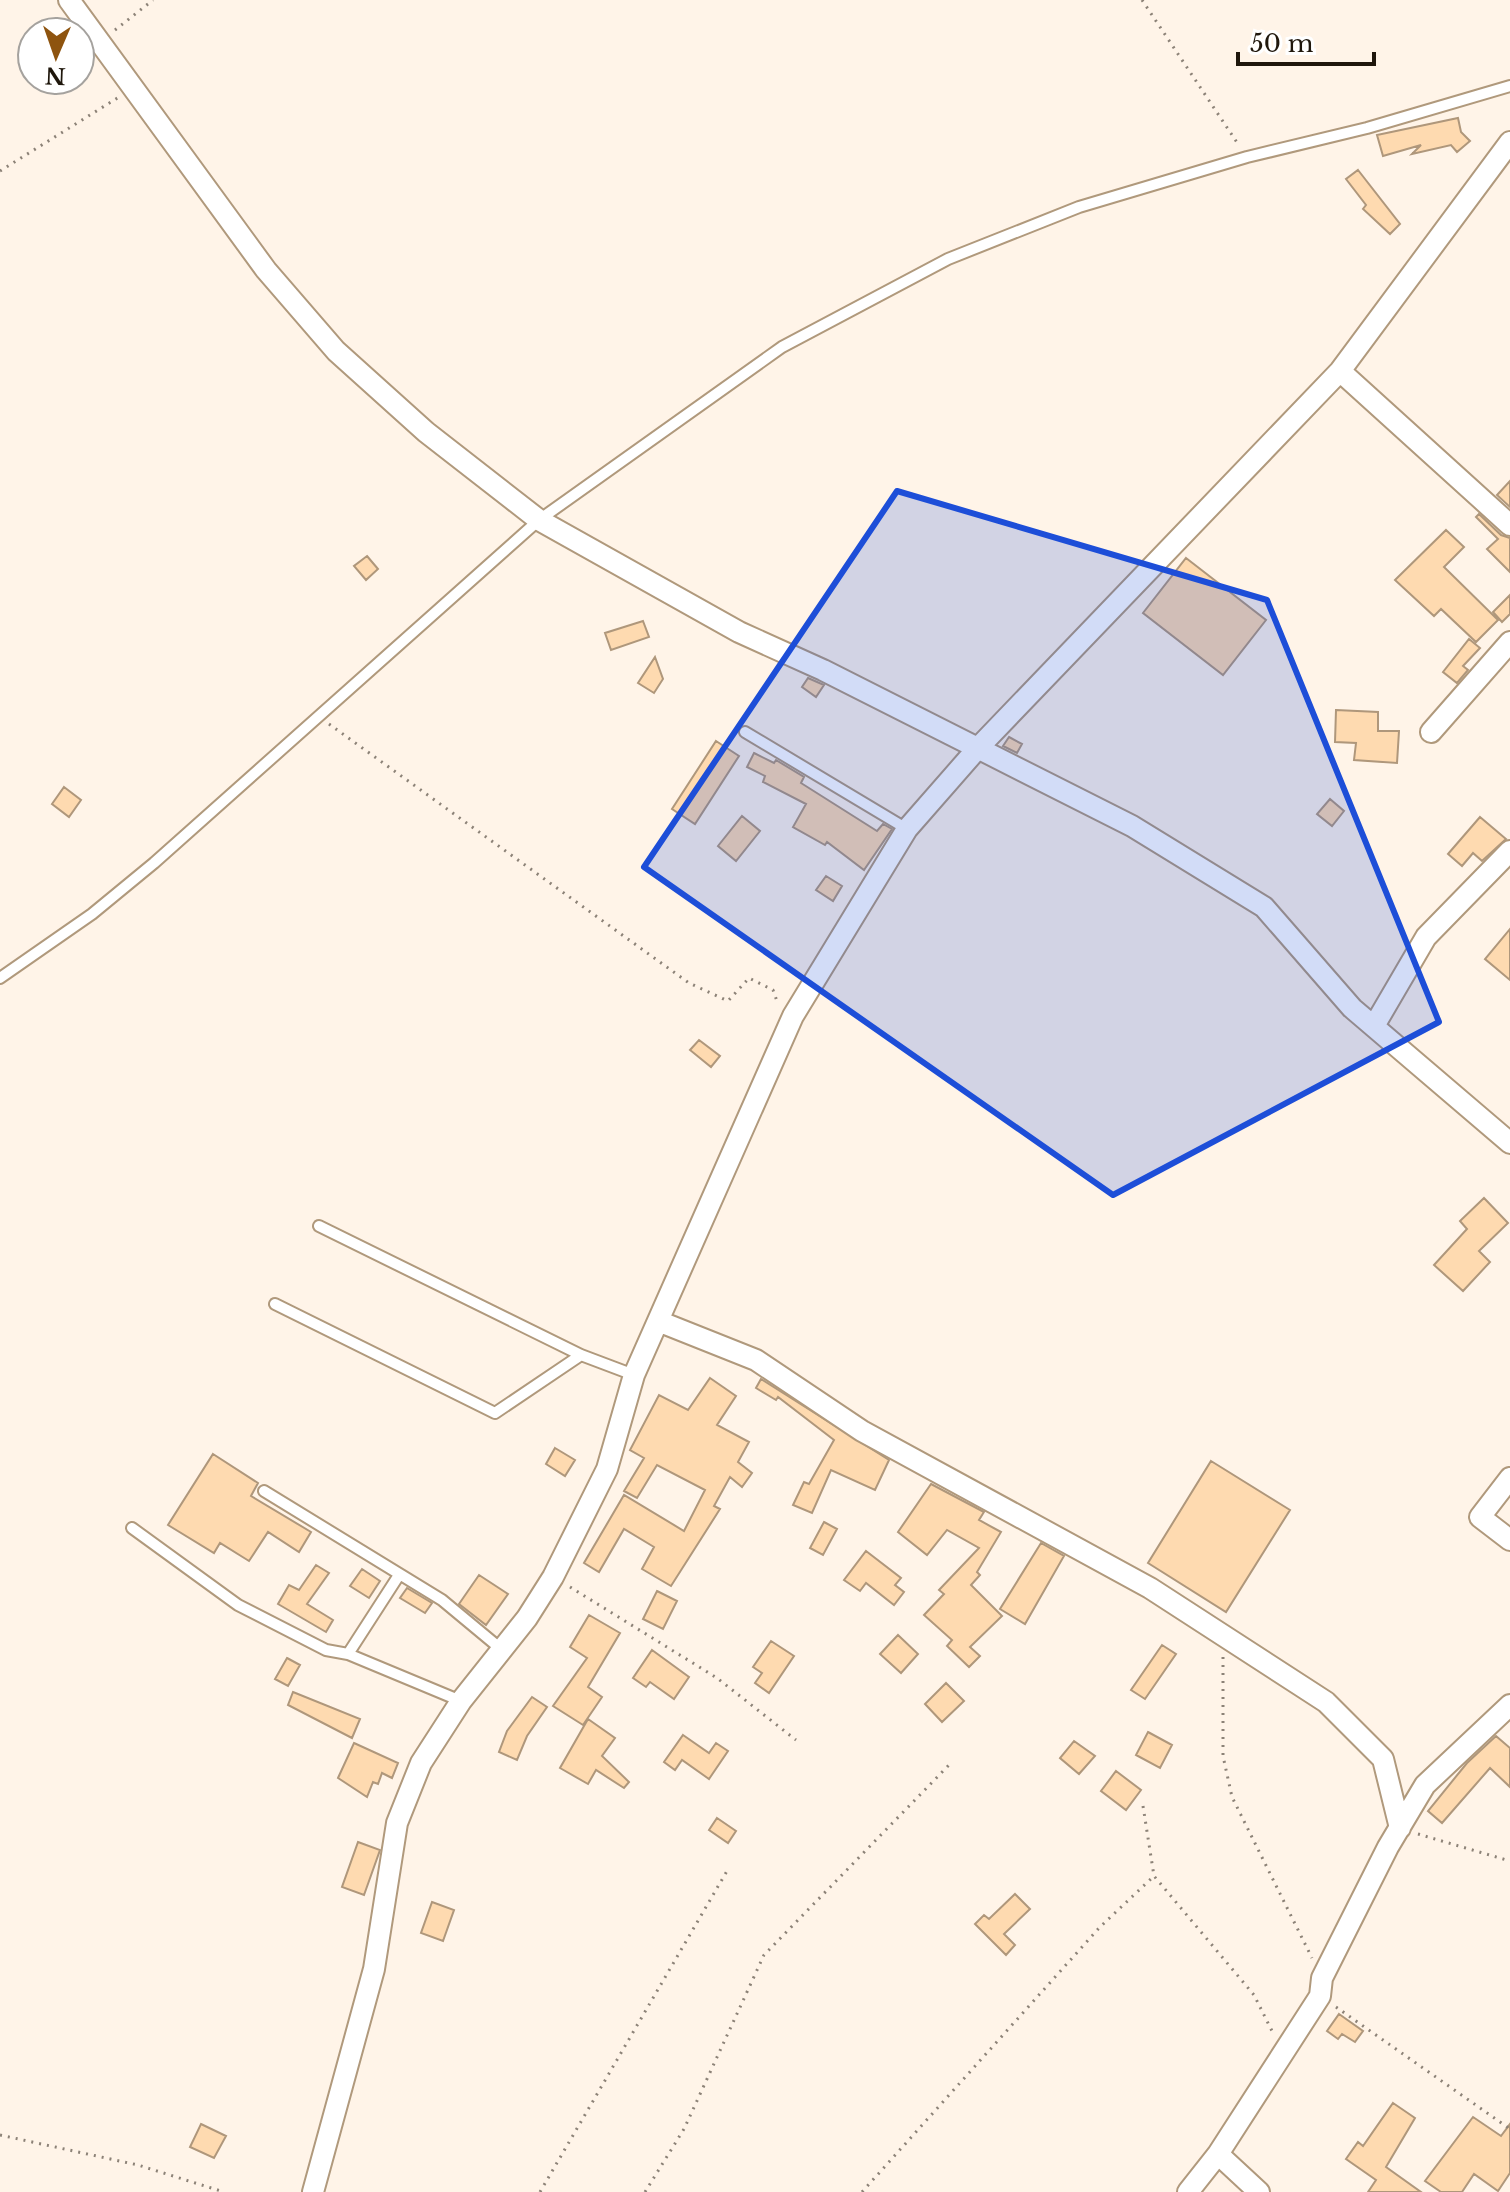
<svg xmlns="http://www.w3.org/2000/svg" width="1510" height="2192" viewBox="0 0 1510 2192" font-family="'Libre Baskerville',serif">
	<rect width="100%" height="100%" fill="#fff4e8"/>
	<path fill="#fedab0" stroke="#af977b" stroke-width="2" d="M1458 118 1461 132 1470 141 1457 152 1451 145 1412 154 1421 145 1383 156 1377 135Z
		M1358 170 1400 224 1390 234 1363 209 1366 205 1346 179Z
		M1510 481V507L1497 495Z
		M1479 514 1501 535 1510 538V572L1487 549 1498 539 1476 517Z
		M1446 530 1464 547 1444 567 1498 620 1476 642 1441 609 1434 616 1395 580Z
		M367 556 378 569 366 580 354 566Z
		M1186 558 1266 620 1223 675 1143 613Z
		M1510 595V614L1502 622 1493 612Z
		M643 621 649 637 611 650 605 633Z
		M1469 639 1480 648 1463 666 1468 670 1457 683 1443 672Z
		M655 657 663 679 654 693 638 683Z
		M808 678 824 685 816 697 802 687Z
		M1336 710 1378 712V731H1399L1397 763 1354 760 1356 743 1335 742Z
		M1009 737 1022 744 1017 753 1003 746Z
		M716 741 739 756 695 824 672 809Z
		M754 753 774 763 776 760 804 777 801 783 877 831 883 824 892 829 864 870 827 842 825 845 793 827 806 804 763 782 765 776 747 767Z
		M64 787 81 800 69 817 52 804Z
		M1330 799 1344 811 1332 826 1317 814Z
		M742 816 760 831 736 861 718 846Z
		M1480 817 1506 839 1482 861 1473 853 1462 866 1448 854Z
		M826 876 842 886 833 901 816 890Z
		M1510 929V980L1485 959Z
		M699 1040 720 1056 711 1067 690 1050Z
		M1484 1198 1508 1223 1479 1251 1490 1262 1463 1291 1434 1265 1467 1229 1460 1221Z
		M710 1378 736 1396 717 1425 749 1442 738 1462 752 1473 742 1487 730 1477 714 1506 720 1509 671 1586 642 1569 654 1547 624 1529 599 1572 584 1563 624 1495 684 1531 705 1490 657 1465 637 1498 624 1491 644 1458 630 1450 659 1395 688 1410Z
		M761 1379 889 1460 875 1490 831 1470 812 1513 793 1505 804 1482 809 1484 834 1440 778 1397 776 1400 756 1388Z
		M555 1448 575 1460 565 1476 546 1464Z
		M213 1454 258 1483 251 1496 311 1532 299 1552 268 1532 249 1561 220 1543 214 1553 168 1525Z
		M1211 1461 1290 1510 1226 1612 1148 1563Z
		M931 1484 984 1512 979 1520 1001 1532 977 1572 980 1575 971 1585 1002 1616 970 1647 980 1656 969 1667 947 1646 952 1640 924 1615 944 1594 939 1590 979 1548 947 1530 927 1555 898 1532Z
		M824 1522 837 1529 823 1555 810 1548Z
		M1041 1543 1064 1556 1025 1624 1000 1609Z
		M866 1551 901 1578 895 1585 904 1592 894 1605 866 1583 860 1591 844 1580Z
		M316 1565 329 1573 307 1604 333 1620 326 1632 278 1604 289 1585 299 1590Z
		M362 1569 380 1581 369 1598 350 1586Z
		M479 1575 508 1594 486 1625 459 1604Z
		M407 1588 432 1603 425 1613 400 1598Z
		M657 1591 677 1601 663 1629 643 1619Z
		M589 1615 620 1633 588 1687 602 1697 583 1725 553 1706 587 1658 570 1647Z
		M898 1635 918 1654 901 1673 880 1654Z
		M771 1641 794 1656 769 1693 755 1683 762 1673 753 1667Z
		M1162 1645 1176 1654 1145 1699 1131 1690Z
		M652 1650 689 1677 674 1699 650 1682 646 1687 633 1678Z
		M287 1658 300 1665 288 1686 275 1679Z
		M946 1683 964 1701 942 1722 925 1704Z
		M293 1692 360 1719 352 1738 288 1705Z
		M532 1697 547 1707 527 1736 517 1760 499 1752 507 1731Z
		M588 1719 615 1738 602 1756 629 1782 624 1788 596 1770 588 1784 560 1768Z
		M1148 1732 1172 1745 1160 1768 1136 1755Z
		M683 1735 709 1753 716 1743 728 1751 709 1779 682 1760 675 1770 664 1762Z
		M1496 1736 1510 1748V1787L1490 1768 1442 1823 1428 1811 1467 1763Z
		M1074 1741 1095 1756 1079 1774 1060 1758Z
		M354 1743 398 1763 392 1778 382 1773 378 1784 373 1782 367 1797 338 1778Z
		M1116 1771 1141 1790 1126 1810 1101 1791Z
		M717 1818 736 1831 728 1843 709 1830Z
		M358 1842 380 1850 364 1895 342 1887Z
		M1015 1894 1030 1909 1004 1934 1015 1945 1006 1955 975 1924 984 1915 989 1919Z
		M432 1902 454 1910 443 1941 421 1933Z
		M1339 2014 1363 2031 1355 2042 1342 2034 1338 2039 1327 2031Z
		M1393 2103 1415 2118 1386 2167 1421 2192H1368L1376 2180 1346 2159 1358 2142 1363 2146Z
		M1473 2117 1501 2136 1510 2124V2173L1498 2191 1474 2174 1462 2192H1441L1425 2181Z
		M201 2124 226 2136 214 2158 190 2147Z"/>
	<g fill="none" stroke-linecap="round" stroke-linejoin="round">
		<g stroke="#b0997c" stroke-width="14">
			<path id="service" d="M745 732 907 829
				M0 978 92 914 154 863 539 520 782 347 948 259 1079 207 1247 157 1367 128 1510 86
				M319 1226 581 1355 634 1375
				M275 1304 495 1413 581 1355
				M264 1491 442 1600 501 1649
				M132 1528 238 1605 326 1650 348 1654 461 1701
				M348 1654 399 1575"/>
		</g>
		<g stroke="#b0997c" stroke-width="24">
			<path id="minor" d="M69 0 266 270 336 351 426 432 539 520 739 632 823 670 1132 826 1264 907 1352 1008 1510 1143
				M1340 371 1510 525
				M1431 732 1510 642
				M1374 1026 1426 937 1510 851
				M658 1321 756 1360 862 1431 1150 1588 1326 1702 1383 1759 1400 1828
				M1510 1478 1480 1517 1510 1540
				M1218 2154 1259 2192
				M313 2192 374 1969 397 1823 421 1763 461 1701 527 1618 553 1577 607 1469 634 1375 793 1016 907 829 977 749 1340 371 1510 142
				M1188 2192 1218 2154 1320 1996 1322 1978 1388 1847 1425 1785 1510 1705"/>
		</g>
		<path stroke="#8c8277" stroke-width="3" stroke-dasharray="2 6" stroke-linecap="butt" d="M1142 0 1238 144
			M115 30 153 0
			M0 171 119 97
			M329 724 689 983 728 1001 749 978 773 990 778 1004
			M570 1587 717 1678 796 1740
			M1223 1657V1756L1232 1797 1312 1958
			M1143 1806 1154 1876 1254 1995 1274 2035
			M1418 1834 1510 1861
			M1336 2007 1510 2129
			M0 2135 138 2165 224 2192
			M540 2192 727 1871
			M645 2192 684 2129 764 1955 949 1765
			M862 2192 1100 1927 1154 1876"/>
		<use href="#service" stroke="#fff" stroke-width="10"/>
		<use href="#minor" stroke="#fff" stroke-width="20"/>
	</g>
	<path fill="#1d4ed8" fill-opacity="0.2" stroke="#1d4ed8" stroke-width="6" stroke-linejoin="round" d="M897 491 1267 600 1439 1022 1113 1195 644 867Z"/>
	<g transform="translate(56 56) rotate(182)"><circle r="38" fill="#ffffff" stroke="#a5a29e" stroke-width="2"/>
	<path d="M0-6L14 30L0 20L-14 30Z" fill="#8e540f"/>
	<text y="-12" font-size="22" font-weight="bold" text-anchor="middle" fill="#1f170c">N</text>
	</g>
	<path d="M1238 52v12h136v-12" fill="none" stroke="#1f170c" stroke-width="4"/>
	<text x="1250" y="52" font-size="24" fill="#1f170c" stroke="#ffffff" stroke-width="6" paint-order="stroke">50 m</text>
</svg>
